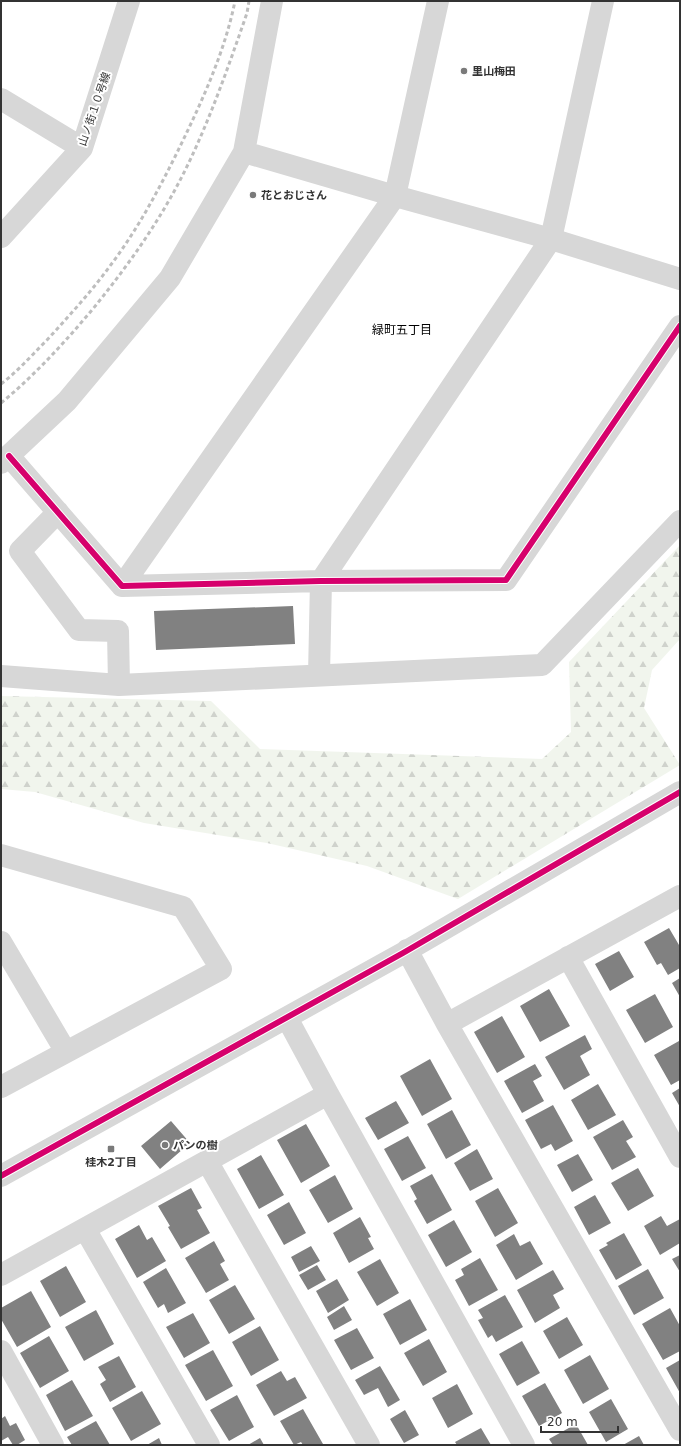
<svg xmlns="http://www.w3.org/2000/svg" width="681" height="1446" viewBox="0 0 681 1446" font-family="'DejaVu Sans','Noto Sans JP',sans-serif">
	<defs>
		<pattern id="forest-firs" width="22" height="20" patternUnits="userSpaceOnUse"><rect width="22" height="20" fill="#f1f5ed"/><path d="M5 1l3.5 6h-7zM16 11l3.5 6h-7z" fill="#cfd2cc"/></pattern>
	</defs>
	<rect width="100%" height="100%" fill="#fff"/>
	<path fill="url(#forest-firs)" d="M680 545V639L652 670 644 708 680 765 458 899 367 866 267 843 144 823 35 792 1 789V696L211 701 260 749 542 759 571 732 569 662Z"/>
	<path fill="#818181" d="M293 606 295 644 156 650 154 611Z
		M669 928 679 945H680V968L668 975 661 963 657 965 644 942Z
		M619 951 634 977 610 991 595 964Z
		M680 978V997L672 983Z
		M549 989 570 1026 540 1042 520 1006Z
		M655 994 673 1027 645 1043 626 1010Z
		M502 1016 525 1057 497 1073 474 1032Z
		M585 1035 592 1049 580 1056 590 1075 564 1090 545 1057Z
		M679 1041 680 1044V1080L671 1085 654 1055Z
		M430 1059 452 1099 422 1116 400 1076Z
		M535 1064 542 1076 533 1081 544 1101 522 1113 504 1081Z
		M598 1084 616 1115 588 1130 571 1100Z
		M680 1088V1107L672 1093Z
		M396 1101 409 1123 378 1140 365 1118Z
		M553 1105 573 1141 555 1151 551 1144 541 1149 525 1120Z
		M452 1110 471 1145 446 1159 427 1124Z
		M623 1120 633 1137 626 1141 636 1157 612 1170 593 1137Z
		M171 1121 190 1143 160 1169 141 1146Z
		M306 1124 330 1166 301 1183 277 1140Z
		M408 1136 426 1168 402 1181 384 1149Z
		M477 1149 493 1179 470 1191 454 1163Z
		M578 1154 593 1180 572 1192 557 1165Z
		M261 1155 284 1195 259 1209 237 1169Z
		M638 1168 654 1196 628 1211 611 1183Z
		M432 1174 452 1210 427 1224 414 1201 417 1199 410 1186Z
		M335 1175 353 1209 328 1223 309 1190Z
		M191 1188 202 1208 197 1210 210 1233 181 1249 168 1227 170 1226 158 1206Z
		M498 1188 518 1223 495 1237 475 1201Z
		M595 1195 611 1223 589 1235 574 1207Z
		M289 1202 306 1233 284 1245 267 1215Z
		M661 1216 667 1226 680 1219V1243L660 1255 644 1226Z
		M360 1217 371 1237 368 1238 374 1249 349 1263 333 1233Z
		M454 1220 472 1252 446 1267 428 1235Z
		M139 1225 147 1240 152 1237 166 1261 137 1278 115 1239Z
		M624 1233 642 1265 616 1280 599 1250 608 1245 606 1243Z
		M514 1234 520 1246 530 1241 543 1264 516 1280 496 1245Z
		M214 1241 225 1261 220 1264 229 1280 206 1293 185 1258Z
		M311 1246 320 1261 299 1272 291 1257Z
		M680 1255V1272L672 1259Z
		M480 1258 498 1290 469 1306 455 1280 464 1275 461 1269Z
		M380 1259 399 1293 377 1306 357 1272Z
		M317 1265 326 1280 308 1290 299 1275Z
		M66 1266 86 1302 60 1317 40 1281Z
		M166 1268 186 1303 168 1313 164 1304 158 1308 143 1282Z
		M648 1269 664 1298 634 1315 618 1286Z
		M553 1270 564 1289 553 1295 560 1308 535 1323 517 1290Z
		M337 1279 349 1300 328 1313 316 1291Z
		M235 1285 255 1319 229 1334 209 1300Z
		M31 1291 51 1327 17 1347 1 1319V1308Z
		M505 1295 523 1327 496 1342 492 1335 488 1338 478 1320 483 1318 478 1310Z
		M410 1299 427 1330 400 1345 383 1314Z
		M344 1306 352 1320 334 1330 327 1317Z
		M670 1308 680 1326V1351L663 1360 642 1324Z
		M96 1310 114 1344 84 1361 65 1327Z
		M193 1313 210 1343 184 1358 166 1327Z
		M567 1317 583 1345 559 1359 543 1331Z
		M260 1326 279 1360 251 1376 232 1342Z
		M357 1328 374 1358 351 1370 334 1340Z
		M49 1336 69 1371 40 1388 20 1353Z
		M429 1339 447 1372 423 1386 404 1353Z
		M522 1341 540 1373 517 1386 499 1354Z
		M213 1350 233 1386 206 1401 185 1365Z
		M590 1355 609 1389 583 1404 564 1370Z
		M119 1356 136 1387 110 1402 100 1384 106 1380 98 1367Z
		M680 1360V1393L666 1368Z
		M380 1366 400 1400 388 1407 378 1388 364 1395 355 1380Z
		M281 1371 287 1381 295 1377 307 1398 274 1416 256 1385Z
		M72 1380 93 1416 65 1431 46 1395Z
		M545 1383 562 1413 539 1426 522 1396Z
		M457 1384 473 1414 448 1428 432 1398Z
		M142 1391 161 1424 131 1441 112 1408Z
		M237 1395 254 1427 229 1441 210 1410Z
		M611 1399 628 1429 606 1442 589 1412Z
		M303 1409 323 1444 321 1445H303L301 1442 294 1445 280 1421Z
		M405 1410 419 1435 404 1443 390 1419Z
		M5 1416 10 1426 16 1423 25 1440 17 1445H13L8 1437 1 1441V1419Z
		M96 1421 110 1445H72L67 1437Z
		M576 1424 588 1445H553L549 1439Z
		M481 1428 491 1445H457L455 1442Z
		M639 1436 644 1445H623Z
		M159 1438 162 1445H147Z
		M260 1438 264 1445H248Z"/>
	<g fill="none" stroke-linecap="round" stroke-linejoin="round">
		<path stroke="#d7d7d7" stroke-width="22" d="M1 99 82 148
			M244 152 395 196 551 239 680 279
			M1 237 82 148 129 1
			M9 456 122 586 321 581 506 580 680 326
			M1 463 67 401 170 278 244 152 272 1
			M58 512 20 551 79 630 118 631 119 685
			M122 586 395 196 438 1
			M319 675 321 581 551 239 603 1
			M1 676 119 685 542 665 680 521
			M1 855 183 907 221 969 1 1087
			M1 942 66 1052
			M407 950 447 1024 680 1430
			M568 957 680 1157
			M287 1018 328 1094 524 1445
			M447 1024 680 896
			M207 1161 369 1445
			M1 1176 403 953 680 792
			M85 1229 209 1445
			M1 1275 328 1094
			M1 1351 53 1445"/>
		<path stroke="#bebebe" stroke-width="3" stroke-dasharray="4 3" stroke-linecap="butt" d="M1 384C18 371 32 355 47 340 69 316 91 292 110 266 141 225 165 178 187 132 207 90 226 46 235 1
			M1 403C35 375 64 343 92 310 131 262 165 214 191 158 213 111 230 62 247 13L249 1"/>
		<g stroke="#fff" stroke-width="8">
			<path id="cycleway" d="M9 456 122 586 321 581 506 580 680 326
				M1 1176 403 953 680 792"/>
		</g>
		<use href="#cycleway" stroke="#d6006c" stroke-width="6"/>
	</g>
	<g fill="#7a7a7a" stroke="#fff" stroke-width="1.5">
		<circle cx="464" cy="71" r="4"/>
		<circle cx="253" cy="195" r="4"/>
		<circle cx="165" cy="1145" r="4"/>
		<rect x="107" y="1145" width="8" height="8" rx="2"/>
	</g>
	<g text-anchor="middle" stroke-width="4" stroke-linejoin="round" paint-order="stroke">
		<g font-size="11" font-weight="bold" fill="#333" stroke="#fff" text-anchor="start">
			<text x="472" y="75">里山梅田</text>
			<text x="261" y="199">花とおじさん</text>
			<text x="173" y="1149">パンの樹</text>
			<text x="111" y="1166" text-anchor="middle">桂木2丁目</text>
		</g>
		<g font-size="11" fill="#333" stroke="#fff">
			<text transform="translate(94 109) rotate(-71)" y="4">山ノ街１０号線</text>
		</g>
		<g font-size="12" fill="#000" stroke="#fff">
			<text x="402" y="334">緑町五丁目</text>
		</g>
	</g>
	<rect width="681" height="1446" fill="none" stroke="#333333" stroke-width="4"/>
	<path d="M541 1426v6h77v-6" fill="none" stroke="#333333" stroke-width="2"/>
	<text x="547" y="1426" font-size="12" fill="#333333" stroke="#ffffff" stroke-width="3" paint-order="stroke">20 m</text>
</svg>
